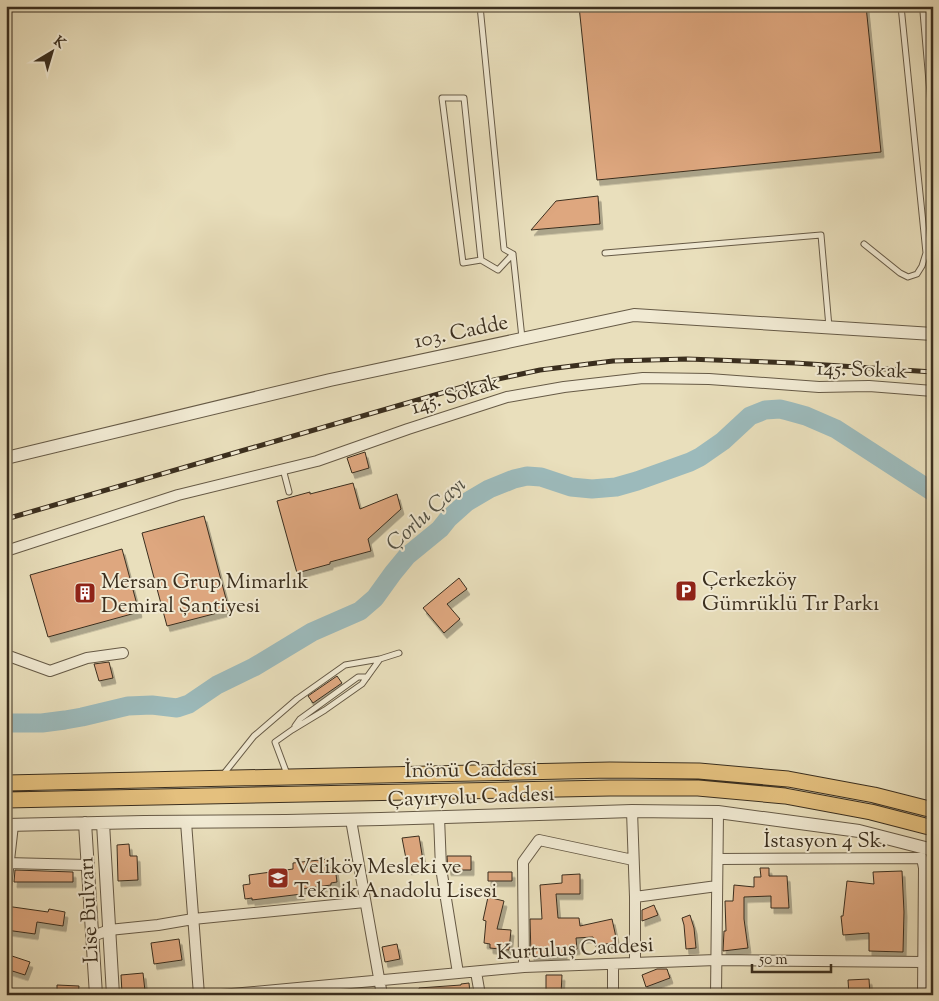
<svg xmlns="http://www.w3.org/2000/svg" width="939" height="1001" viewBox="0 0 939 1001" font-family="'Sorts Mill Goudy',serif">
	<defs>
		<filter id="shadow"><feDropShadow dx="3" dy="5.5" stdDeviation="0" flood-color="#0004"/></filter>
	</defs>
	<rect width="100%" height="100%" fill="#e9dfbc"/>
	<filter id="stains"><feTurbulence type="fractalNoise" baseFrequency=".004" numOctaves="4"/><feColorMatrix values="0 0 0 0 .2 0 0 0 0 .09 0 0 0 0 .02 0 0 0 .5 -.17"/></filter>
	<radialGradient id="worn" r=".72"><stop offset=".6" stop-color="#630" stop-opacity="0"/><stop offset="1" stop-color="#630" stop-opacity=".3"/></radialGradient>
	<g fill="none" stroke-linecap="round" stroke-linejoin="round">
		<path stroke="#9cbabb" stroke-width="19" d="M6 723H42L65 720 82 717 128 706 152 705 177 708 189 704 217 685 254 667 312 632 360 611 375 598 393 573 407 556 440 529 448 519 467 502 489 489 514 479 527 476 541 477 571 487 592 489 616 487 637 481 690 462 700 457 723 441 750 416 765 410 780 409 788 411 806 416 836 429 933 492"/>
	</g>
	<path fill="#dea77f" stroke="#3a2e1e" filter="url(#shadow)" d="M579 6H866L881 152 597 180Z
		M598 196 600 224 531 230 556 201Z
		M365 452 369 468 352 473 347 458Z
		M353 483 360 509 397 494 401 509 368 539 371 551 330 562V564L297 573 277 501 310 492V494Z
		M204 516 229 610 167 626 142 533Z
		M122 549 139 612 48 637 30 575Z
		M459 578 467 589 447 604 460 619 444 633 423 608Z
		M109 662 113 678 99 681 94 664Z
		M337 676 342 683 313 703 308 696Z
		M419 836 424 867 408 869 402 838Z
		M129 844 130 856H137L138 880 118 881 117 845Z
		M447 856H471V870H448Z
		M328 859 329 868 335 867 337 882 331 883V885L301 889 302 894 252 900V898L245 899 243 885 250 884 249 875 293 869V863Z
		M760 868H769V876H787L789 908H771V896L744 897V919L748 948 723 951 724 931H726L725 901H733L734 885 754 887V877H761Z
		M15 870 73 872V882H14Z
		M902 871 904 912 903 952 869 951V933L843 935 841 916H843L847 881 874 884 873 872Z
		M488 872H512V881H488Z
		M580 874V894H556L558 918H579L580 926 612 919 617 942 595 946 593 937 576 938 577 949 564 950V954L531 955 530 919H542L540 885 562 883V875Z
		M488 897 504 901 497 929 511 930 509 950 490 948V944L484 943 486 921 483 920Z
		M654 905 658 915 642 921V910Z
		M6 906 48 912 49 909 65 912 63 926 37 922 35 934 6 930Z
		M690 915 694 928 696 948 686 949 684 925 682 918Z
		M179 939 182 960 154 964 151 943Z
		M397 944 400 959 385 962 382 947Z
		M6 954 30 962 25 975 6 969Z
		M657 969H667L670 978 646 987 642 975Z
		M143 973 145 991 122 993 121 975Z
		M546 975H562L561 994H546Z
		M869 979 870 995H849L848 980Z
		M469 983 470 993H461V995H419V988L461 985V984Z
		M57 985 79 986 78 995H57Z"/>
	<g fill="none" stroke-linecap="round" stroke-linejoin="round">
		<g stroke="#665a46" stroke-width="7">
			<path id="service" d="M480 6 504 249 513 254 498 270 481 260 463 263 442 98H464L481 260
				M864 244 900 273 908 277 917 274 922 266 926 253 901 6
				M605 253 821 235 829 327
				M513 254 522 338
				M283 469 289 492
				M295 726 300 719 358 677H367
				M287 774 275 742 292 730 325 710 362 684 380 659 399 653
				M222 776 254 736 297 699 345 665 380 659"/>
		</g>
		<g stroke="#665a46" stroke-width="12">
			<path id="minor" d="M925 6 933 99
				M6 551 178 495 317 461 408 429 507 397 564 387 643 378 709 379 819 387 869 386 933 391
				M6 655 50 671 87 658 123 653
				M632 811 635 897V963
				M439 817 441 868 458 973
				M351 820 382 995
				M186 822 199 995
				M718 859 922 858 924 868 923 995
				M6 863 88 865
				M6 887 13 825
				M635 897 717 886
				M93 936 109 930 158 925 193 919 365 902
				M613 964V995
				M524 967 523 862 539 840 633 860
				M476 972 480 995
				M221 995 524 967 716 960 923 962 933 961
				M716 995 718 812"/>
		</g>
		<g stroke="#665a46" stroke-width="14">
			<path id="tertiary" d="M6 458 330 380 634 315 933 334
				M85 823 96 995
				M103 823 113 995
				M6 825 144 822 286 821 381 819 632 811 718 812 859 831 933 850"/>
		</g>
		<g stroke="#3a2e1e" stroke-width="17">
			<path id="primary" d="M6 783 610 770 699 771 788 779 874 795 933 810
				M6 800 610 788H698L785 796 871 812 933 828"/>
		</g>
		<use href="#service" stroke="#f1ead3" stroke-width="5"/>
		<use href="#minor" stroke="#f1ead3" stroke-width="10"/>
		<use href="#tertiary" stroke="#f1ead3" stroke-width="12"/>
		<use href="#primary" stroke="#e4c07e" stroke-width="15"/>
		<g stroke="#3a2e1e" stroke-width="5">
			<path id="rail" d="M6 519 466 386 540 370 613 361 687 359 795 363 933 372"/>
		</g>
		<use href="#rail" stroke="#f1ead3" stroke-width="3" stroke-dasharray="9" stroke-linecap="butt"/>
	</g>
	<defs>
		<g id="parking-square" transform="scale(1.125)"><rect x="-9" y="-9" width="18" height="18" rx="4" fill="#8f2418" stroke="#f1ead3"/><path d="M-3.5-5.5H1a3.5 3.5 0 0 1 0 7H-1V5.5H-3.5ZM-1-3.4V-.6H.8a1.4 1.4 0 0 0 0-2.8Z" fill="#fff"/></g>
		<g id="building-square" transform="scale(1.125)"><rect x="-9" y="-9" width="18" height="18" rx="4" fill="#8f2418" stroke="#f1ead3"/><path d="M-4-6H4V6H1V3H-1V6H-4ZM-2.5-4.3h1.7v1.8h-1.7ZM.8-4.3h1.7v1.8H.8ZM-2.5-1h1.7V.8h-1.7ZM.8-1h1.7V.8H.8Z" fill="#fff"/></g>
		<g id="school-square" transform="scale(1.125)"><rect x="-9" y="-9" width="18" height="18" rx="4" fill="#8f2418" stroke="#f1ead3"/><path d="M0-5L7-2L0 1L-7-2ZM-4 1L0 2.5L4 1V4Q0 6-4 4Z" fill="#fff"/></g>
	</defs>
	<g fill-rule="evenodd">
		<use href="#parking-square" x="686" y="591"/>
		<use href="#building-square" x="85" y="593"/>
		<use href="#school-square" x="278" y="878"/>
	</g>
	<g text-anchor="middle" stroke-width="4" stroke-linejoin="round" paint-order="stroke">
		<g font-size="21" fill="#3a2e1e" stroke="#f1ead3">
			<text transform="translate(461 331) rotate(-12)" y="7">103. Cadde</text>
			<text transform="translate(862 369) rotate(2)" y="7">145. Sokak</text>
			<text transform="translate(455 394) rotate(-17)" y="7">145. Sokak</text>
			<text transform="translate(471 769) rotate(-1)" y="7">İnönü Caddesi</text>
			<text transform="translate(471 796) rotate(-2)" y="7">Çayıryolu Caddesi</text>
			<text x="825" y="847">İstasyon 4 Sk.</text>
			<text transform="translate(88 910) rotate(-93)" y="7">Lise Bulvarı</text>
			<text transform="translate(575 948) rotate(-3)" y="7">Kurtuluş Caddesi</text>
		</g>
		<g font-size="21" fill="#3a2e1e" stroke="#f1ead3" text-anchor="start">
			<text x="702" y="586">Çerkezköy<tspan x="702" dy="24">Gümrüklü Tır Parkı</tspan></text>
			<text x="101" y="588">Mersan Grup Mimarlık<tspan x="101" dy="24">Demiral Şantiyesi</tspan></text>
			<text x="294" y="873">Veliköy Mesleki ve<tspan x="294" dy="24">Teknik Anadolu Lisesi</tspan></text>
		</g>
		<g font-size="22" font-style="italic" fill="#525145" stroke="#f1ead3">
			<text transform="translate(425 513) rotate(-42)" y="8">Çorlu Çayı</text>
		</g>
	</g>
	<rect width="939" height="1001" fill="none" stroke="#e9dfbc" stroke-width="25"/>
	<rect x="8" y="8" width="924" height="986" fill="none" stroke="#3a2e1e" stroke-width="2.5"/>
	<rect x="12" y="12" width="914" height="976" fill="none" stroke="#3a2e1e"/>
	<g transform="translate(52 52) rotate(38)" stroke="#f1ead3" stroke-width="4" paint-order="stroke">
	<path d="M0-4L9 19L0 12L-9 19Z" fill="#3a2e1e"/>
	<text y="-8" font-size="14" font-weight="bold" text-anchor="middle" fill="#3a2e1e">K</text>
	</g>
	<path d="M752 964v8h79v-8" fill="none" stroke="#3a2e1e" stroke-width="2.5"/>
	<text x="759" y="964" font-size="15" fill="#3a2e1e" stroke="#f1ead3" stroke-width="4" paint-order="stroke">50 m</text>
	<rect width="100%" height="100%" filter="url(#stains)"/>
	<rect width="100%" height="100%" fill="url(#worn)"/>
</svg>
